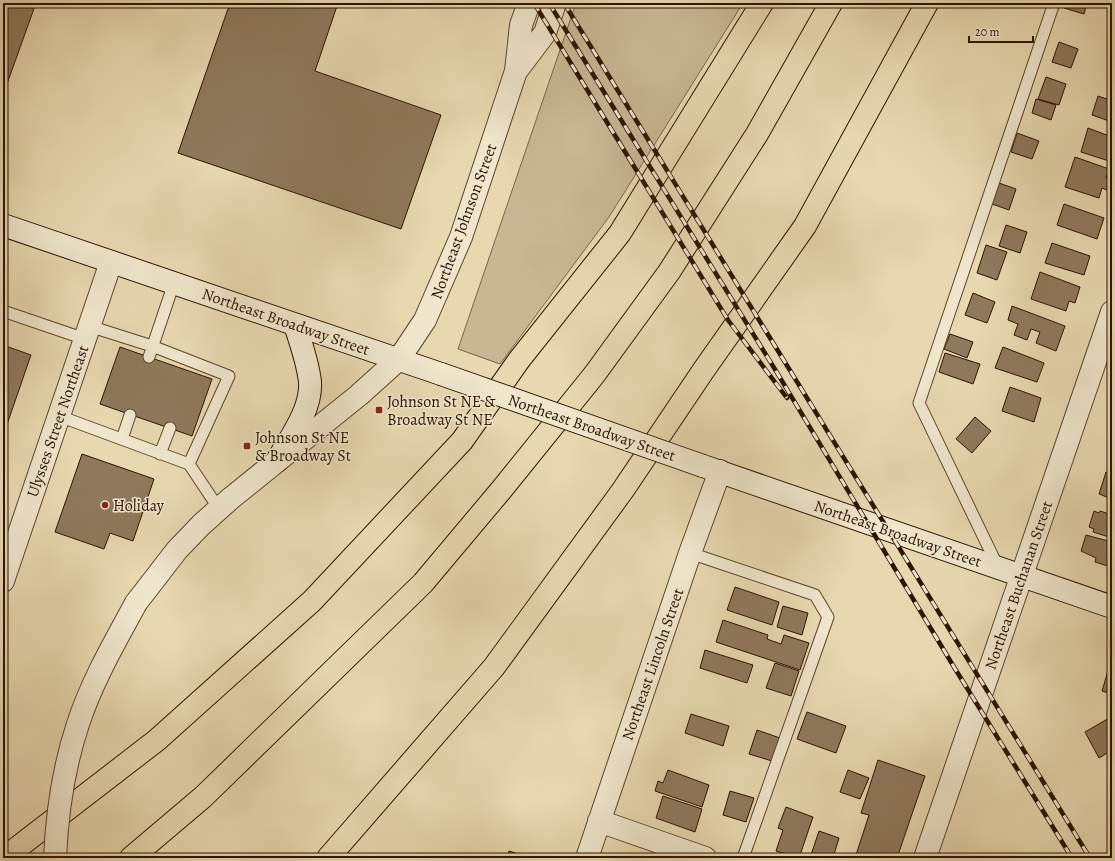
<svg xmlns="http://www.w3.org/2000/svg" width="1115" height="861" viewBox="0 0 1115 861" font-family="Alegreya,serif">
	<rect width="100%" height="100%" fill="#e7d8b0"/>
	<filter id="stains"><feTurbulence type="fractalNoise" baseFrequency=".005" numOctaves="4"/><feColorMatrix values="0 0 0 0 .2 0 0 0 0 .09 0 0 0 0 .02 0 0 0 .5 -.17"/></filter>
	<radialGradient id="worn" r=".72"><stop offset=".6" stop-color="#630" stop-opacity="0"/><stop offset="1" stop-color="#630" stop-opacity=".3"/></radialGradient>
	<path fill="#c7b792" stroke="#7a6549" d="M576 3H743L609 217 500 364 458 349Z"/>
	<path fill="#8e795c" stroke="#2d1300" d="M3 3H36L3 95Z
		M230 3H338L315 71 441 115 401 229 178 153Z
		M1066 3H1087L1084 14 1064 8Z
		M1059 42 1078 49 1071 68 1052 62Z
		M1046 77 1066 84 1059 105 1038 99Z
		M1109 94 1112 95V122L1092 115 1098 96 1107 99Z
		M1036 99 1056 105 1051 120 1032 113Z
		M1088 128 1112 137V162L1081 152Z
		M1017 133 1039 141 1032 159 1011 152Z
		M1075 157 1109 169 1106 178 1111 180 1107 190 1102 188 1099 198 1065 187Z
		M999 183 1016 189 1009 210 992 204Z
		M1064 204 1104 218 1097 239 1057 225Z
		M1006 225 1027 232 1020 253 999 246Z
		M1052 243 1090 256 1084 275 1045 263Z
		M986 245 1007 252 997 280 977 273Z
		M1040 272 1080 287 1075 303 1069 301 1066 311 1031 299Z
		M973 293 995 302 987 323 965 315Z
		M1012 306 1065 326 1056 351 1036 343 1040 332 1031 329 1027 340 1014 335 1018 324 1008 320Z
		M950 334 973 342 967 358 944 349Z
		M3 345 31 355 3 436Z
		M120 347 212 379 192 436 100 404Z
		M1003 347 1044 363 1037 382 995 368Z
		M945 353 980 364 973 384 939 372Z
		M1010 387 1041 398 1034 422 1002 411Z
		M975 417 991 431 972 453 956 439Z
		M82 454 154 479 133 541 110 533 104 549 55 532Z
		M1106 472 1112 474V499L1099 494Z
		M1094 511 1099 513 1100 511 1112 515V538L1093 532 1094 529 1089 527Z
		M1086 535 1112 542 1111 567 1095 562 1096 558 1081 551Z
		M735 587 779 602 772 625 727 610Z
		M783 606 808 613 802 635 777 627Z
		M723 620 768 635 767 639 781 644 784 635 809 643 800 670 716 642Z
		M705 650 753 665 747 683 700 668Z
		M775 663 799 671 791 696 766 688Z
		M1110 664 1112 665V694L1102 691Z
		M807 712 846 726 836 753 797 739Z
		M691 714 729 726 723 746 685 733Z
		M1111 717 1112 750 1099 758 1085 732Z
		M757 730 780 738 772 761 749 754Z
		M878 760 925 776 897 858H855L869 815 861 813Z
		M668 770 709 785 702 807 655 791 658 781 663 783Z
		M848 770 869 778 860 799 840 792Z
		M730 791 754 798 746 822 723 815Z
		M663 796 702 809 695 832 656 818Z
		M786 807 813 817 799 858 776 851 783 830 778 828Z
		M819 831 839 838 833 858H810Z
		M509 851 531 858H507Z"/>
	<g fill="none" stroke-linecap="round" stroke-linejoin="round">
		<g stroke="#5c442c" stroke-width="13">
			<path id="service" d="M3 311 85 339
				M89 326 152 346 229 376 189 464
				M149 357 174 283
				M59 416 189 464 219 509
				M122 439 130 415
				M160 454 170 428
				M690 553 815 595 828 617 743 858
				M998 567 919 403 1054 3"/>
		</g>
		<g stroke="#5c442c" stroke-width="24">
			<path id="minor" d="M3 581 111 262
				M599 821 705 858
				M587 858 690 553 720 471
				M925 858 1112 312"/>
		</g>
		<g stroke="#5c442c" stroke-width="24">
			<path id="tertiary" d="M517 70 545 33 555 3
				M136 603 177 550 201 525 230 499 359 395 399 359 425 320 461 237 516 71 521 25 529 3"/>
		</g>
		<g stroke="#2d1300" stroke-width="24">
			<path id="secondary" d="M3 225 441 374
				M277 461C290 438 312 409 310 382 308 363 301 343 295 325
				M703 466 1112 607"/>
		</g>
		<g stroke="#2d1300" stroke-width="24">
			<path id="motorway" d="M4 858 157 740 312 601 462 441 519 360 620 233 762 3
				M131 858 203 797 423 583 502 489 594 375 669 272 757 134 831 3
				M328 858 494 667 623 490 703 371 805 226 927 3"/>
		</g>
		<use href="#service" stroke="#efe6cc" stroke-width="11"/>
		<use href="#minor" stroke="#efe6cc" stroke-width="22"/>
		<use href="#tertiary" stroke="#efe6cc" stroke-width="22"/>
		<use href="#secondary" stroke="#efe6cc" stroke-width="22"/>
		<use href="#motorway" stroke="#e7d8b0" stroke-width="22"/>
		<g stroke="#2d1300" stroke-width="4.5">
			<path id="rail" d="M534 3 728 320 787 398
				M549 3 776 371 954 667 1072 858
				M564 3 1090 858"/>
		</g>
		<use href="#rail" stroke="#efe6cc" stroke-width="3" stroke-dasharray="9" stroke-linecap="butt"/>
		<g stroke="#5c442c" stroke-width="24" stroke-linecap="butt">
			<path id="tertiary-bridge" d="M55 858C57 813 64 766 78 724 92 681 115 642 136 603"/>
		</g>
		<g stroke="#2d1300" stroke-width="24" stroke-linecap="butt">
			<path id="secondary-bridge" d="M441 374 703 466"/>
		</g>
		<use href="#tertiary-bridge" stroke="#efe6cc" stroke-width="22"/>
		<use href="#secondary-bridge" stroke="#efe6cc" stroke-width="22"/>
	</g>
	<g fill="#8f2418" stroke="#efe6cc" stroke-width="1.5">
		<rect x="375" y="406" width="8" height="8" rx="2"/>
		<rect x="243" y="442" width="8" height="8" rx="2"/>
		<circle cx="105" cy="505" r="4"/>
	</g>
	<g text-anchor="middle" stroke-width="3" stroke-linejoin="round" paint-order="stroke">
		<g font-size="16" fill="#2d1300" stroke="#efe6cc">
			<text transform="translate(463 221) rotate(-70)" y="6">Northeast Johnson Street</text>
			<text transform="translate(286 321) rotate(19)" y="6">Northeast Broadway Street</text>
			<text transform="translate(57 421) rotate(-71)" y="6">Ulysses Street Northeast</text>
			<text transform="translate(592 427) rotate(19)" y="6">Northeast Broadway Street</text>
			<text transform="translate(898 533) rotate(19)" y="6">Northeast Broadway Street</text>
			<text transform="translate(1018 585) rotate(-71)" y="6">Northeast Buchanan Street</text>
			<text transform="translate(652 664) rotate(-71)" y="6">Northeast Lincoln Street</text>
		</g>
		<g font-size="16" fill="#2d1300" stroke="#efe6cc" text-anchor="start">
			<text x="387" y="407">Johnson St NE &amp;<tspan x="387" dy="18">Broadway St NE</tspan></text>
			<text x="255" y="443">Johnson St NE<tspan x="255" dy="18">&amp; Broadway St</tspan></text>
			<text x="113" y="511">Holiday</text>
		</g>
	</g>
	<rect width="1115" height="861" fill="none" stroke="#e7d8b0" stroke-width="16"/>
	<rect x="4" y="4" width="1107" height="853" fill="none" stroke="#2d1300" stroke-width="2"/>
	<rect x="8" y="8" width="1099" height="845" fill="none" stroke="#2d1300"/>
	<path d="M969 36v6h64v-6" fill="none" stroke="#2d1300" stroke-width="2"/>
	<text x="975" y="36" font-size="12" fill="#2d1300" stroke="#efe6cc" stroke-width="3" paint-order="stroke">20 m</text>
	<rect width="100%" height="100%" filter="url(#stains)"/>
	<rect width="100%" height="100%" fill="url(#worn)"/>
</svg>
